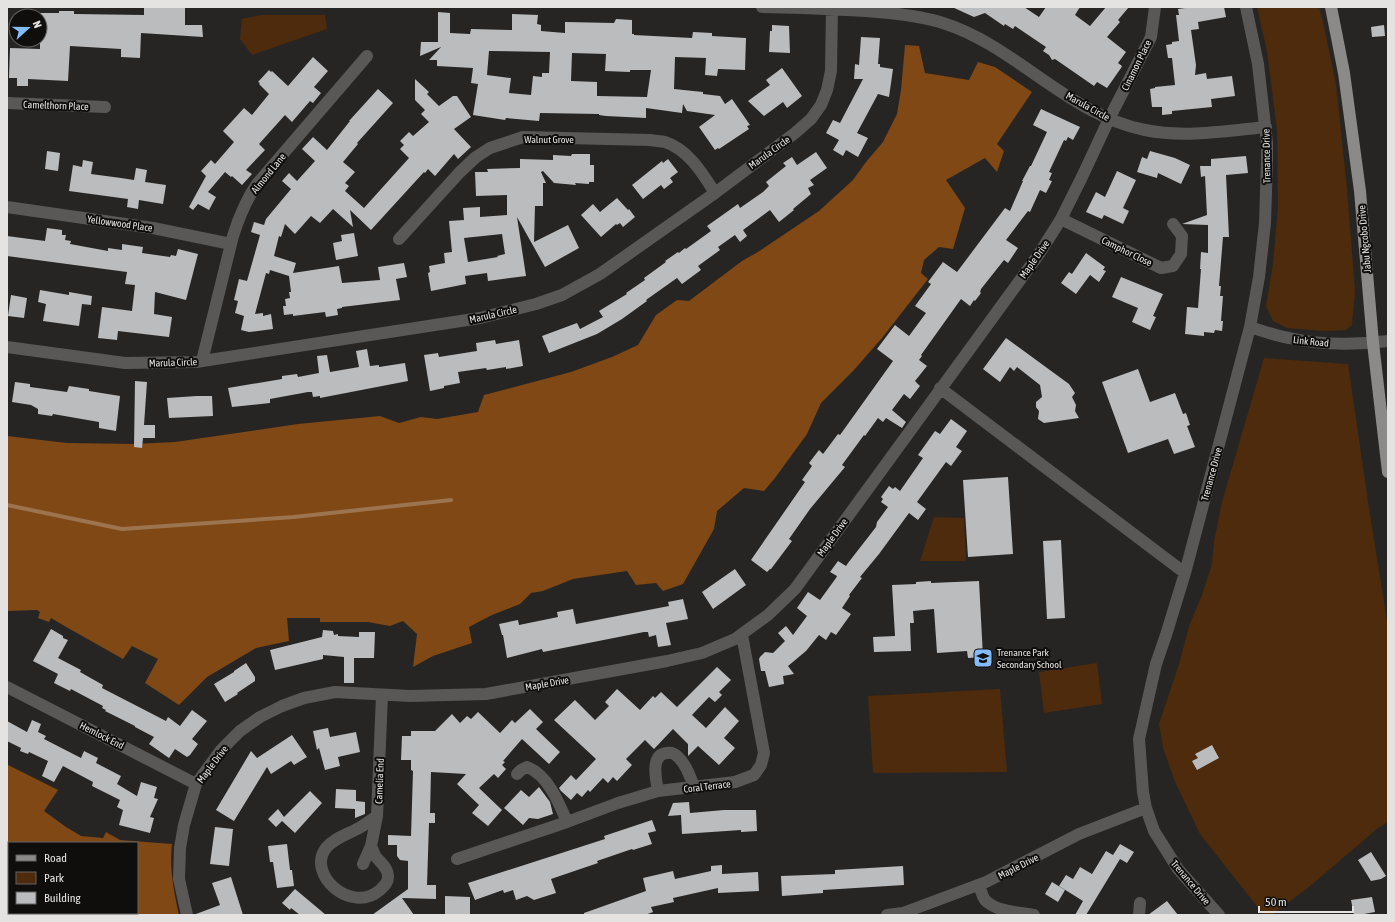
<svg xmlns="http://www.w3.org/2000/svg" width="1395" height="922" viewBox="0 0 1395 922" font-family="'Asap Condensed',sans-serif">
	<rect width="100%" height="100%" fill="#272523"/>
	<path fill="#4d2b0c" d="M1257 7H1319L1323 22 1336 84 1347 188 1355 291 1352 325 1346 330 1325 331 1287 328 1273 321 1266 306 1273 264 1278 207 1277 130 1267 51Z
		M260 15H325L327 29 252 55 240 39 242 19Z
		M1264 358 1348 364 1369 508 1388 627V822L1378 828 1310 886 1272 915H1264L1260 910 1200 834 1176 784 1163 748 1159 724 1180 661 1189 626 1202 595 1212 564 1214 542 1222 502Z
		M934 517 964 518 966 561H920Z
		M1097 663 1102 704 1044 713 1039 672Z
		M1000 689 1007 772 873 773 868 696Z"/>
	<path fill="#7f4815" fill-rule="evenodd" d="M905 45 919 46 925 73 969 80 978 62 995 67 1032 92 997 144 1004 151 997 172 985 158 946 180 965 208 953 249 939 247 924 260 921 273 928 279 882 338 854 370 821 403 807 434 775 478 764 491 744 488 717 511 714 529 683 584 663 591 656 583 636 585 627 571 573 579 543 591 531 593 520 604 492 615 469 627 472 643 433 656 413 667 417 634 403 621 390 626 368 622H320V618H287L289 641 256 648 207 677 179 705 145 683 158 659 132 646 123 659 68 628 51 618 49 622 38 618 40 612 37 610 7 611V436L67 443 134 444 175 442 298 424 380 416 399 423 421 417 437 419 478 412 484 395 571 372 612 357 638 345 656 315 677 300 689 301 742 261 758 252 819 211 853 180 866 162 883 142 897 114 901 90Z
		M8 765 58 790 44 811 66 827 81 836 103 838 106 832 120 840 172 844C169 868 174 892 179 915H7ZM9 843H137V913H9Z"/>
	<g fill="none" stroke-linecap="round" stroke-linejoin="round">
		<path stroke="#9c7450" stroke-width="4" d="M7 505 122 529 294 517 451 500"/>
	</g>
	<path fill="#babcbe" fill-rule="evenodd" d="M144 7H185V25H202L203 37 141 33 140 58 121 57V49L70 46 68 81 28 79V86H17V78H9L10 48 40 49V13H59V11H74V14L144 15Z
		M952 7H1024L1039 17 1046 7H1080L1075 15 1090 26 1106 7H1129L1118 20 1120 22 1107 37 1126 52 1118 63 1122 66 1121 68 1107 88 1097 82 1094 86 1055 59 1052 60 1049 55 1043 51 1046 47 1015 26 1013 29 1005 24 1004 26 985 13 974 17Z
		M1185 7H1224L1226 17 1198 22 1199 29 1191 30 1196 65 1195 75 1206 73 1207 79 1232 76 1235 96 1211 99 1212 107 1172 111V114L1162 115V107H1152L1150 89 1155 88V87L1175 85 1172 58H1168L1166 45 1172 44V42L1179 41 1176 15H1179L1178 9 1185 8Z
		M438 12 450 13V33L470 34 471 29 512 30V14L538 15 537 24 541 25V31L565 33V22L614 23 616 19 632 20V34H634V35L692 38 693 32 712 33V36L746 38 745 70 718 69 717 76 705 75 706 58 675 57 674 89 703 92V94L720 96 725 104 732 99 750 125 747 126 749 129 719 149 718 148 715 150 699 127 715 115 687 111 683 104 682 113 646 108V118L606 116 599 115V114L540 113 539 121 506 118 505 120 473 115 478 84 471 83 473 68 437 66V60H429L441 47 420 56 421 42H438ZM489 51 550 52 549 73H542V77L533 76 531 95 509 93 511 78 487 75ZM572 53 606 54 605 71 630 72V70H651L647 97 597 96V82L571 81Z
		M772 25 789 26 790 53 769 52 770 31H772Z
		M1384 25 1385 36 1372 37 1371 27Z
		M861 37 880 38 878 64H880V67L893 69 889 97 878 94 857 133 868 138 858 157 846 150 843 156 833 150 839 140 826 133 833 120 840 123 863 79H854L855 64 859 65Z
		M313 57 328 71 314 87 321 93 313 103 310 101 292 122 285 115 259 144 265 150 246 170 252 174 242 185 232 176 231 177 225 172 208 192 216 197 209 210 198 204 193 210 189 207 206 176 201 171 211 160 215 164 234 142 223 131 244 108 252 115 269 94 259 84 260 83 258 82 269 70 271 72 272 71 288 86Z
		M782 68 802 96 787 108 783 102 764 116 748 101 770 85 766 80Z
		M415 79 429 92 427 94 439 106 453 96H457L471 117 454 129 471 147 458 159 454 154 435 176 428 169 425 173 424 172 371 230 350 210 353 227 333 209 320 223 311 216 295 234 285 224 281 237 279 236 274 256 296 263 293 273 339 266 342 283 380 280 378 267 404 263 407 277 396 279 400 300 342 307V308L337 309 338 315 326 317 325 312 293 316V314L284 315 283 306H286L285 299 290 298 289 292H291L289 276 270 270 269 274 266 273 255 314 263 313V316L271 314 273 329 249 332 241 330 244 316 235 313 238 301 234 300 239 279 247 281 260 235 251 232 254 222 264 225 266 219 291 189 282 181 289 173 297 181 315 161 302 149 313 137 327 150 350 121H349L378 89 393 103 357 143 358 144 343 162 355 172 345 183 349 186 345 191 364 208 409 158 400 149 404 145 400 141 409 132 413 136 429 122 421 114 425 110 415 100Z
		M1041 109 1080 127 1073 140 1068 137 1066 141 1064 140 1049 172 1052 173 1049 180 1052 181 1046 193 1040 190 1030 212 1028 211 1006 240 1018 248 1008 263 1004 260 981 289 980 292 981 293 975 301 974 300 970 306 961 299 921 355 922 356 919 360 927 366 915 381 920 386 910 399 904 394 892 410 906 422 902 428 886 418 883 422 878 418 865 436 864 435 842 465 845 467 810 509 789 539 792 541 771 569H770L767 572 751 560 805 482 802 480 812 466 809 463 819 450 823 454 838 434 840 435 893 361 877 349 895 325 909 336 926 313 915 306 931 284 928 282 943 262 957 272 1005 208 1010 211 1023 181H1022L1030 166H1031L1047 132 1033 125Z
		M47 151 60 153 58 171 45 169Z
		M1150 151 1175 158 1190 165 1181 184 1158 173 1157 178 1137 172 1142 157 1147 159Z
		M816 152 827 168 810 180 814 185 808 188 811 194 793 209 794 210 779 222 770 210 743 230 747 236 740 242 735 235 718 247 720 250 698 266 701 270 682 284 677 278 646 300 647 301 622 319 597 334 549 353 542 336 577 323 580 329 603 317 599 311 627 294 626 293 645 280 644 278 666 262 665 261 678 252 679 253 685 248 686 249 711 231 707 226 738 204 740 208 763 192 769 186 766 182 786 166 783 163 792 157 797 165Z
		M572 154H590V165H594V182H589V184L575 183 576 185 554 183 543 171 541 172 546 183H543V206H535L534 242 568 225 579 248 545 267 517 217 526 276 488 281 487 273 465 276 466 284 431 291 428 273 430 272 429 266 445 263 444 253 452 252 449 221 464 220 463 208 480 207V217L507 215V195L476 196 475 172H488L487 169 520 168V159L553 160V155L571 156ZM502 234 505 254 497 256 498 257 468 262 464 238Z
		M1246 156 1248 173 1226 175 1229 237H1223L1219 286H1221L1220 296H1223L1221 321H1223L1222 331 1215 330 1214 333 1204 332V336L1185 334 1187 307 1198 308 1201 269H1200L1201 252 1208 253V225L1182 224 1207 215 1205 176 1201 177 1200 166H1211V159Z
		M668 159 678 172 670 178 673 182 664 189 661 185 643 199 632 185 662 161 663 163Z
		M83 160 93 162 91 174 121 178 134 180 136 168 147 170 145 182 166 185 163 204 139 200 138 209 127 207 128 199 69 191 73 165 82 167Z
		M1117 171 1136 180 1123 208 1129 211 1123 224 1104 215 1102 219 1086 212 1096 192 1105 197Z
		M617 198 628 210 629 209 635 217 623 227 620 223 617 225 616 224 601 237 581 215 593 204 600 212Z
		M47 228 62 230V235H66L65 240 71 241 70 244 108 251V248L122 250V244L143 247 142 253 170 257 171 255 176 256 178 249 198 254 186 300 155 292 154 314 172 317 169 337 118 331 117 340 98 338 102 307 132 311 135 285 125 284 127 272 7 256V236L45 241Z
		M354 233 358 256 336 260 333 243 342 241 341 235Z
		M1086 253 1105 267 1103 270 1106 271 1099 282 1090 275 1076 294 1061 283 1069 272 1072 274Z
		M1121 277 1163 294 1153 316 1156 317 1150 330 1132 322 1138 308 1112 297Z
		M40 290 69 295V292L92 296 91 305 82 304 79 326 43 321 46 304 38 302Z
		M11 295 27 298 24 318 8 316Z
		M1006 338 1069 384 1075 393 1072 397 1076 405 1075 411 1079 418 1044 423 1038 419 1039 411 1036 407V402L1042 397 1040 385 1017 367 1014 371 1010 367 1000 382 983 369Z
		M495 340 496 344 519 340 523 366 506 369V367L487 370 486 368 458 372 460 383 444 386V388L430 391 424 355 438 353 439 357 477 351 476 343Z
		M367 349 370 366 379 365V367L405 363 408 381 320 398V396L313 397 312 392H308L270 399V403L232 407 228 388 282 379V376L297 374 298 377 319 373 317 356 327 355 330 372 359 367 356 351Z
		M1138 369 1150 402 1175 393 1183 414 1186 413 1190 425 1187 426 1195 447 1174 454 1168 439 1128 453 1102 382Z
		M135 381 147 382 144 425H155V438H143L142 448 134 447Z
		M15 382 30 384V387L67 392 69 386 89 389V391L120 396 116 431 99 428V422L53 414 52 416 38 414V409L31 405 12 402Z
		M197 396H212L213 416 169 418 167 398Z
		M951 419 967 431 956 447 962 451 951 466 946 462 917 502 926 509 918 520 909 513 879 554 860 577 862 578 849 595 850 596 842 608 851 614 836 635 831 632 826 640 819 635 806 651 788 666 794 674 783 676 784 684 769 687 765 671H761L759 659 760 657 765 652 773 653 785 641 778 633 786 626 793 635 807 616 797 608 808 592 820 600 836 578 837 576 830 572 838 561 846 566 848 563 876 527 877 522 888 507 881 502 883 499 881 497 889 486 893 489 895 487 900 491 923 458 918 455 935 431 940 434Z
		M1008 477 1013 554 968 557 963 480Z
		M1061 540 1065 618 1047 619 1043 541Z
		M735 569 746 585 713 609 702 592Z
		M931 581V583L979 581 983 657 968 658 967 651 937 653 934 609 913 611 914 623H910L911 651 874 652 873 637 895 636 892 585 916 584V582Z
		M683 599 688 619 666 623 671 645 658 647 656 635 649 637 648 632H644L543 652 542 649 507 658 503 635H502L499 624 518 620 519 625 558 617 557 612 573 609 576 624 669 606 668 602Z
		M51 629 63 636V638L68 640 58 658 81 670 80 672 103 685 102 688 166 721 168 717 180 726 192 710 207 721 192 739 198 744 190 755 187 757 175 749 169 758 149 744 154 737 135 727V726L105 711 106 710 102 708 103 706 71 689 70 691 54 683 58 674 33 661Z
		M323 630 333 631 334 635 338 634V636L359 637V632H375L374 658H354V683H344V657L323 655V659L275 670 270 650 322 637Z
		M246 663 255 677V681L237 693 238 694 225 702 214 684 234 672V671Z
		M717 667 731 680 719 692 722 695 715 702 709 697 692 715 706 728 725 707 739 721 724 738 735 748 719 765 698 746 688 756V744L673 729 654 749 645 740 626 759 632 765 617 781 613 777 608 783 603 778 590 792 588 790 582 797 577 793 571 800 561 791 559 788 571 775 576 780 596 759 554 720 575 700 595 720 609 706 605 702 617 689 640 710 653 696 655 698 661 692 677 707Z
		M530 709 543 722 536 729 560 752 549 764 522 739 503 761 505 762 502 765 506 769 498 778 494 774 479 788 502 810 488 826 472 813 479 805 457 784 466 774 431 772 430 813H435V823H429L427 885H436V899L402 898 414 915H372L408 889V861L400 860 397 856V845H388V835L411 836 413 771 411 770V760H401L402 736H411V731H435L452 714 460 723 467 716 471 719 478 712 500 733 512 720 515 723Z
		M32 720 41 724 38 732 46 736 44 739 81 758 84 751 98 758 96 763 121 776 117 784 137 796 141 782 157 787 154 798 158 799 150 817 154 818 150 833 119 825 123 810 117 807 120 800 92 786 93 782 63 766 54 782 42 776 48 761 29 752 28 754 20 751 21 748 7 741V721L27 732Z
		M328 728 330 737 356 732 360 752 338 757 340 766 325 770 319 748 317 750 313 731Z
		M292 735 307 757 294 765 291 761 271 774 267 767 234 821 216 810 251 751 257 758Z
		M1212 745 1219 758 1197 770 1192 761 1198 758 1195 754Z
		M539 787 550 802 553 814 538 819 529 818 523 825 504 808 521 790 529 797Z
		M336 789 356 790V801L365 802V814L355 818V809L335 808Z
		M310 791 322 803 295 833 282 821 276 827 268 819 278 809 284 817Z
		M689 802 690 813 724 810H756L757 831 741 832V830L682 834 681 815 668 816 673 803Z
		M652 820 656 831 648 833 652 844 633 850 632 849 597 861 598 863 551 879 556 893 534 900 527 896 516 900 513 890 504 893 503 890 475 900 468 883 605 839 604 836Z
		M215 827 233 829 229 866 210 864Z
		M287 844 290 870H292L294 886 277 888 273 862H270L268 846Z
		M1120 844 1134 852 1127 863 1120 859 1086 915H1075L1083 901 1059 886 1066 875 1073 879 1080 867 1092 874 1106 851 1113 855Z
		M1371 852 1386 876 1381 879 1371 881 1358 860Z
		M722 865V874L758 872 759 891 718 893V888L673 898 674 902 651 907 653 912 645 915H584V913L646 891 643 878 673 871 675 879 711 871V866Z
		M903 866 904 885 823 890V893L782 896 781 876 835 874V870Z
		M231 877 243 915H197L196 914 220 905 212 883Z
		M1052 882 1065 890 1058 902 1045 894Z
		M295 889 326 915H300L291 908 290 910 282 903Z
		M445 896 470 897V915L445 914Z
		M1372 897 1375 912 1364 914 1365 915H1354L1351 900Z
		M1167 901 1178 915H1148Z"/>
	<g fill="none" stroke-linecap="round" stroke-linejoin="round">
		<path stroke="#595857" stroke-width="12" d="M762 7C804 8 847 9 889 13 907 15 925 17 943 23 1016 46 1068 115 1145 130 1184 138 1226 131 1266 127
			M7 103 105 107
			M7 207 153 228 231 244
			M1061 219 1161 268 1173 266 1181 254 1182 236 1173 224
			M399 239 460 172 476 157 490 148 523 137 650 140C655 141 661 141 665 142 688 149 703 174 715 193
			M1250 327C1263 331 1276 336 1289 338 1321 345 1356 345 1388 341
			M7 347 125 363 196 362 480 318 536 304 562 295 600 274 715 193 795 133 811 119 821 105 827 90 831 71 832 7
			M202 361 233 236C239 217 246 200 257 184L367 56
			M940 388 1185 573
			M7 687 196 784
			M517 774 521 770 527 767C548 775 559 803 567 822
			M658 791C656 780 650 754 667 753 672 752 675 754 678 757 686 764 691 778 694 788
			M371 846C373 850 374 854 376 857 381 863 389 869 388 877 388 883 384 886 380 890 351 915 306 874 326 848 334 838 348 834 359 828 366 824 371 820 377 816
			M457 859 567 822 618 803 658 791 735 782 754 775 761 765 764 753 742 635
			M363 864 371 846 377 816 382 695
			M979 885C981 890 982 896 985 900 996 912 1019 912 1034 915
			M187 915 179 879 180 848 184 825 196 784 221 750 240 731 260 717 282 706 304 698 335 692 410 696 486 694 667 661 702 653 735 639 768 615 795 589 1039 254 1061 219 1082 177 1109 119 1151 37 1155 7
			M887 915 903 913 986 882 1079 834 1146 808
			M1139 915 1140 903
			M1219 915 1178 869 1154 831 1146 808 1143 792 1139 739 1156 664 1166 635 1185 573 1250 327 1259 277 1265 223 1267 160V143L1258 64 1246 7"/>
		<path stroke="#8c8a89" stroke-width="12" d="M1331 7 1344 73 1360 191 1373 343 1388 472"/>
	</g>
	<defs>
		<g id="school-square" transform="scale(1)"><rect x="-9" y="-9" width="18" height="18" rx="4" fill="#84bcfb" stroke="#0f0e0d"/><path d="M0-5L7-2L0 1L-7-2ZM-4 1L0 2.5L4 1V4Q0 6-4 4Z" fill="#111"/></g>
	</defs>
	<g fill-rule="evenodd">
		<use href="#school-square" x="983" y="658"/>
	</g>
	<g text-anchor="middle" stroke-width="4" stroke-linejoin="round" paint-order="stroke">
		<g font-size="10" fill="#e5e3e2" stroke="#0f0e0d">
			<text transform="translate(1136 65) rotate(-64)" y="4">Cinamon Place</text>
			<text transform="translate(56 105) rotate(2)" y="4">Camelthorn Place</text>
			<text transform="translate(1088 106) rotate(29)" y="4">Marula Circle</text>
			<text x="549" y="143">Walnut Grove</text>
			<text transform="translate(769 152) rotate(-36)" y="4">Marula Circle</text>
			<text transform="translate(1266 156) rotate(-91)" y="4">Trenance Drive</text>
			<text transform="translate(268 173) rotate(-51)" y="4">Almond Lane</text>
			<text transform="translate(120 223) rotate(8)" y="4">Yellowwood Place</text>
			<text transform="translate(1364 239) rotate(-95)" y="4">Jabu Ngcobo Drive</text>
			<text transform="translate(1127 251) rotate(26)" y="4">Camphor Close</text>
			<text transform="translate(1034 259) rotate(-55)" y="4">Maple Drive</text>
			<text transform="translate(493 314) rotate(-13)" y="4">Marula Circle</text>
			<text transform="translate(1311 341) rotate(6)" y="4">Link Road</text>
			<text transform="translate(173 362) rotate(-2)" y="4">Marula Circle</text>
			<text transform="translate(1211 474) rotate(-75)" y="4">Trenance Drive</text>
			<text transform="translate(832 537) rotate(-54)" y="4">Maple Drive</text>
			<text transform="translate(547 683) rotate(-10)" y="4">Maple Drive</text>
			<text transform="translate(102 735) rotate(27)" y="4">Hemlock End</text>
			<text transform="translate(212 764) rotate(-53)" y="4">Maple Drive</text>
			<text transform="translate(379 781) rotate(-88)" y="4">Camelia End</text>
			<text transform="translate(707 786) rotate(-7)" y="4">Coral Terrace</text>
			<text transform="translate(1018 866) rotate(-27)" y="4">Maple Drive</text>
			<text transform="translate(1191 882) rotate(50)" y="4">Trenance Drive</text>
		</g>
		<g font-size="10" fill="#e5e3e2" stroke="#0f0e0d" text-anchor="start">
			<text x="997" y="656">Trenance Park<tspan x="997" dy="12">Secondary School</tspan></text>
		</g>
	</g>
	<rect width="1395" height="922" fill="none" stroke="#e5e3e2" stroke-width="16"/>
	<rect x="8" y="842" width="130" height="72" fill="#0f0e0d" stroke="#656362"/>
	<rect x="16" y="855" width="20" height="6" fill="#8c8a89" stroke="#656362"/>
	<text x="44" y="862" font-size="12" fill="#e5e3e2">Road</text>
	<rect x="16" y="872" width="20" height="12" fill="#4d2b0c" stroke="#656362"/>
	<text x="44" y="882" font-size="12" fill="#e5e3e2">Park</text>
	<rect x="16" y="892" width="20" height="12" fill="#babcbe" stroke="#656362"/>
	<text x="44" y="902" font-size="12" fill="#e5e3e2">Building</text>
	<g transform="translate(28 28) rotate(69)"><circle r="19" fill="#0f0e0d" stroke="#656362"/>
	<path d="M0-3L7 15L0 10L-7 15Z" fill="#84bcfb"/>
	<text y="-6" font-size="11" font-weight="bold" text-anchor="middle" fill="#e5e3e2">N</text>
	</g>
	<path d="M1259 906v6h94v-6" fill="none" stroke="#e5e3e2" stroke-width="2"/>
	<text x="1265" y="906" font-size="12" fill="#e5e3e2" stroke="#0f0e0d" stroke-width="3" paint-order="stroke">50 m</text>
</svg>
